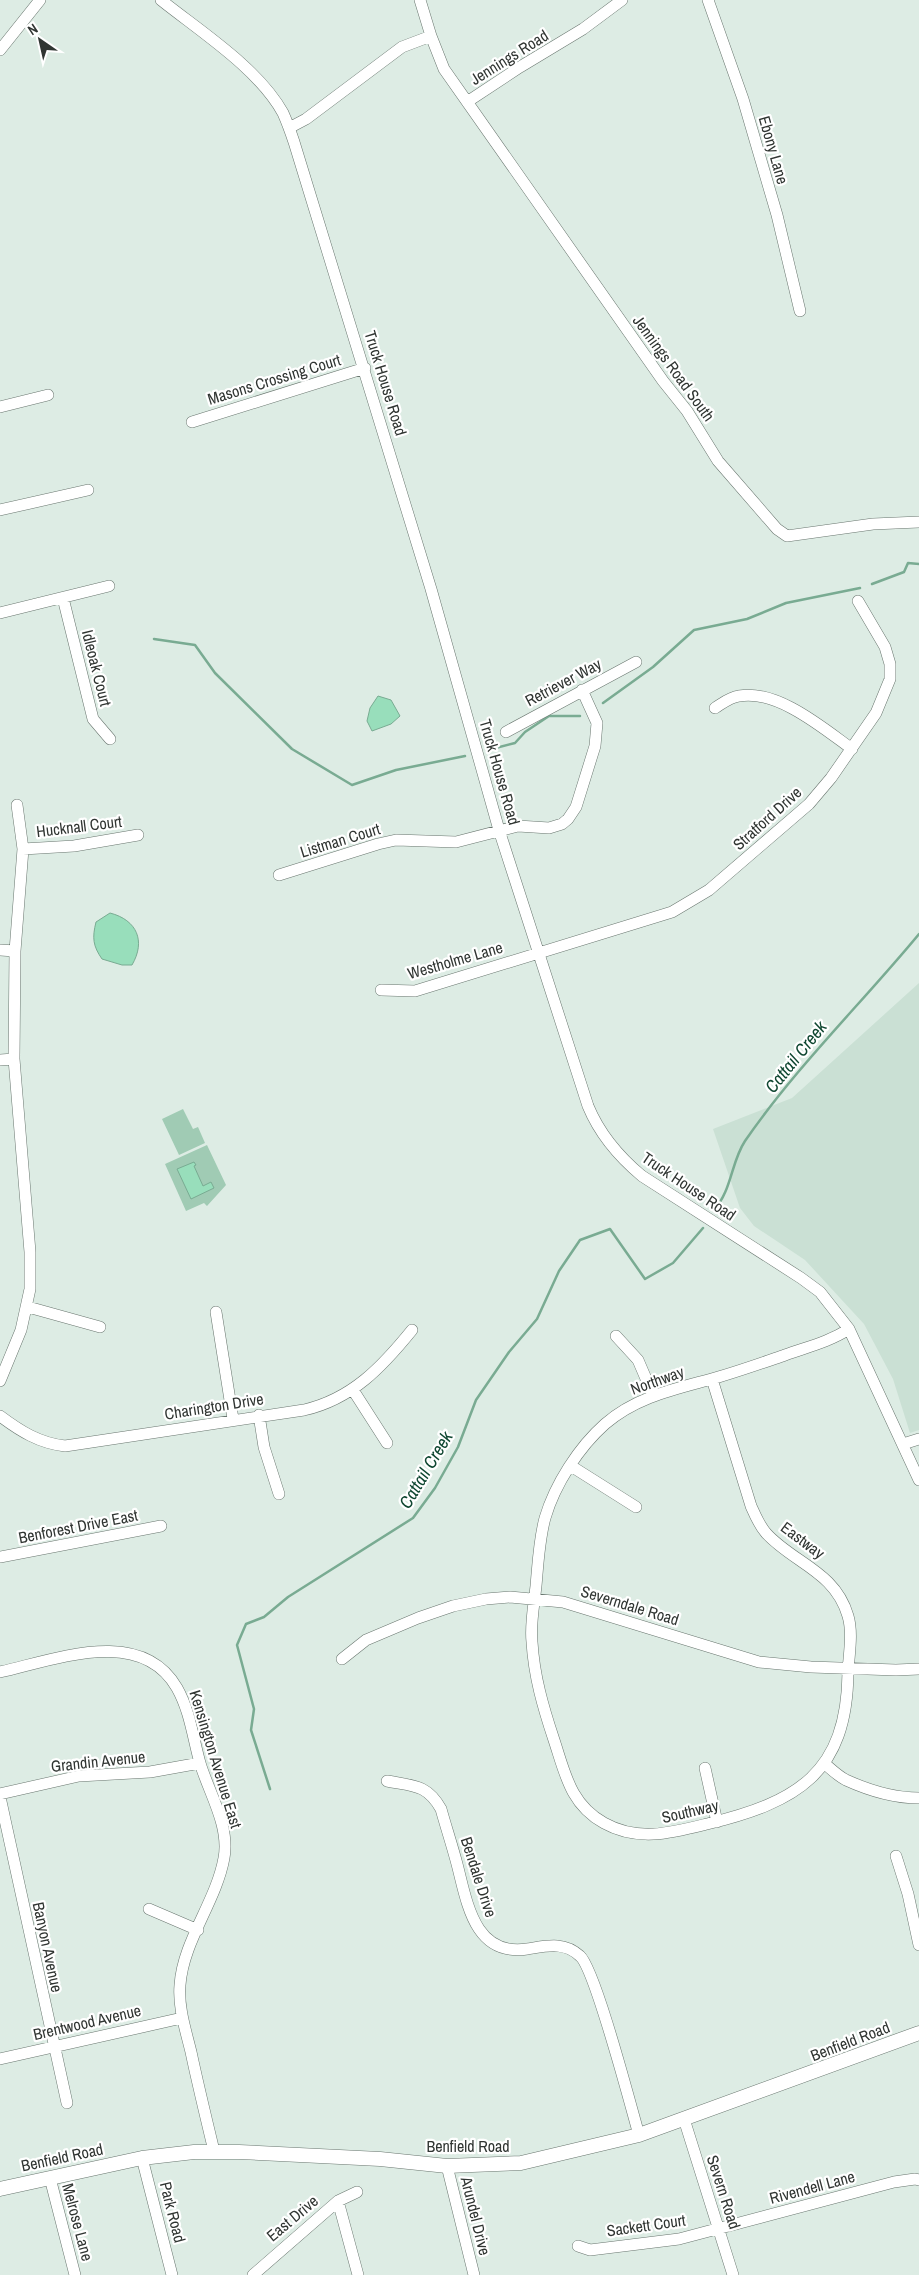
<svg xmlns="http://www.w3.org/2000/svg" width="919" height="2275" viewBox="0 0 919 2275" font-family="'Archivo Narrow',sans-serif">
	<rect width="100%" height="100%" fill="#ddece4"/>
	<path fill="#cae0d4" d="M919 983V1430L910 1433 893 1379 864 1324 805 1260 754 1226 740 1208 713 1129 792 1098Z"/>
	<path fill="#a0cbb4" d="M183 1109 193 1129 198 1127 205 1143 179 1155 162 1119Z
		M207 1145 226 1185 207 1206 204 1203 186 1211 165 1164Z"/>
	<path fill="#98debb" stroke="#79ab92" d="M378 696 391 700 400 716 391 724 372 731 367 721 370 708Z
		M110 913C137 920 146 941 132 965H122L102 959C93 946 92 938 96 922Z
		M194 1162 196 1165 194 1166 203 1186 211 1182 214 1188 191 1199 177 1169Z"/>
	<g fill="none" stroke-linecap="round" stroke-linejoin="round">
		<path stroke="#79ab92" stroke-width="2.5" d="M872 584 904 572 908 563 919 564
			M154 639 195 645 215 673 292 749 352 785 396 770 465 756
			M603 703 653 667 694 630 747 619 786 603 860 588
			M488 750 515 743 525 732 549 716H580
			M714 1210C732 1190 731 1162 745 1141 796 1067 862 1003 919 934
			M270 1789 251 1730 254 1709 237 1645 246 1624 264 1617 288 1597 413 1518 435 1488 458 1447 476 1400 509 1352 537 1319 559 1271 580 1240 610 1229 645 1279 673 1263 703 1228"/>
		<g stroke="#69766f" stroke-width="12">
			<path id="minor" d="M161 0C201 32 258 68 283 113 287 122 291 133 294 142L431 589 499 830 588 1106C600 1135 618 1156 642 1176L801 1278 820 1292 849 1329 919 1480
				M420 0 431 36
				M708 0 743 99 777 215 800 311
				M0 50 40 0
				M467 102 520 67 583 29 622 0
				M289 128 306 119 402 47 431 36 444 69 663 381 687 411 718 461 777 529 787 536 873 524 919 522
				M0 407 48 395
				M192 422 365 368
				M0 510 88 490
				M63 598 93 719 110 739
				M0 613 109 586
				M715 708C723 703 730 697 739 696 777 689 823 728 852 749
				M506 732 636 662
				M23 849 74 846 138 835
				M279 875 378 844 396 840 456 842 518 826 549 828 562 824 568 819 576 807 595 746 597 723 582 690
				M0 950 15 951
				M381 990 415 991 672 912 709 890 809 804 831 778 876 713 890 679V664L885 647 858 601
				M0 1060 14 1059
				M28 1307 100 1327
				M216 1312 233 1419
				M616 1336 638 1360 653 1395
				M712 1379 751 1506C755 1515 759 1525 766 1533 793 1563 835 1571 848 1616 853 1633 849 1654 848 1672 847 1774 797 1802 707 1824 671 1833 638 1842 604 1823 570 1804 565 1773 554 1740 543 1707 534 1676 532 1642 530 1624 534 1605 536 1586 538 1564 539 1540 545 1518 555 1484 579 1447 605 1424 635 1398 671 1390 708 1380 734 1373 759 1364 785 1355 807 1347 829 1342 849 1329
				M0 1381 21 1330 30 1289V1252L14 1059 15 951 23 849 17 805
				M353 1390 387 1443
				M259 1415 264 1447 279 1494
				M0 1416C20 1431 39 1443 65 1446L304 1410C352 1399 382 1367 412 1330
				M903 1444 919 1439
				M571 1466 636 1507
				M0 1557 161 1526
				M342 1659 366 1640 418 1618 453 1606 486 1599 510 1597 563 1602 759 1662 811 1667 896 1670 919 1669
				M0 1672C54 1660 141 1625 177 1688 190 1711 193 1738 200 1763 209 1793 230 1826 224 1858 216 1902 183 1941 180 1985 178 2008 186 2031 191 2052 198 2085 206 2118 214 2151
				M824 1763C831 1769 838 1776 846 1780 868 1790 895 1798 919 1798
				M705 1768 717 1822
				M387 1781C413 1786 427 1784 441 1809 446 1827 452 1845 457 1864 467 1902 474 1957 527 1949 546 1946 564 1941 580 1956 595 1969 631 2107 639 2135
				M0 1794 79 1776 150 1772 200 1763
				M0 1797 67 2103
				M896 1856 908 1894 919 1945
				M149 1909 198 1930
				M0 2059 182 2018
				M684 2119 733 2275
				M142 2158 172 2275
				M447 2166 474 2275
				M50 2178 75 2275
				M338 2201 358 2275
				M578 2246 590 2250 679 2239 894 2182 915 2179 919 2180
				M253 2275 338 2201 357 2192"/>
		</g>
		<g stroke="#69766f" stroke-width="15">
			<path id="major" d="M0 2189 142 2158 194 2152H239L380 2159 447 2166 521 2163 639 2135 919 2033"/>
		</g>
		<use href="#minor" stroke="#fff" stroke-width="11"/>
		<use href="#major" stroke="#fff" stroke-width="14"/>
	</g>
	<g text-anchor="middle" stroke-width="4.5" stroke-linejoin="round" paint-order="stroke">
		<g font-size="16" fill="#303532" stroke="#fff">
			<text transform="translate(509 57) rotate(-32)" y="6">Jennings Road</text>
			<text transform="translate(774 150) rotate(74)" y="6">Ebony Lane</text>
			<text transform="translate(674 368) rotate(54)" y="6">Jennings Road South</text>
			<text transform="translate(274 379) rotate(-17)" y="6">Masons Crossing Court</text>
			<text transform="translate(386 383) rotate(73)" y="6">Truck House Road</text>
			<text transform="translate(97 668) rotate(76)" y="6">Idleoak Court</text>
			<text transform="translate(563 682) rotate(-28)" y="6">Retriever Way</text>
			<text transform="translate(500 772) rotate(74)" y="6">Truck House Road</text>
			<text transform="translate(767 818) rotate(-42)" y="6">Stratford Drive</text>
			<text transform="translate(79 826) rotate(-7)" y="6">Hucknall Court</text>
			<text transform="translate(340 840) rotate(-17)" y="6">Listman Court</text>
			<text transform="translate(455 960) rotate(-16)" y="6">Westholme Lane</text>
			<text transform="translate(689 1186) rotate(34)" y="6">Truck House Road</text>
			<text transform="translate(657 1380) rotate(-20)" y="6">Northway</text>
			<text transform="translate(214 1406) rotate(-9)" y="6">Charington Drive</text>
			<text transform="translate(78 1526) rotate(-11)" y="6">Benforest Drive East</text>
			<text transform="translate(803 1540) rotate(37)" y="6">Eastway</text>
			<text transform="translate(630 1605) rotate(17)" y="6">Severndale Road</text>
			<text transform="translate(216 1759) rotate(73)" y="6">Kensington Avenue East</text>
			<text transform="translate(98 1761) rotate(-6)" y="6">Grandin Avenue</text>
			<text transform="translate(690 1811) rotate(-13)" y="6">Southway</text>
			<text transform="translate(479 1877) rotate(72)" y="6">Bendale Drive</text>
			<text transform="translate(48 1947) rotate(78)" y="6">Banyon Avenue</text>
			<text transform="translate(87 2022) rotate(-13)" y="6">Brentwood Avenue</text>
			<text transform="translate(850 2041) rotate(-21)" y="6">Benfield Road</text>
			<text x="468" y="2152">Benfield Road</text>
			<text transform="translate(62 2157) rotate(-12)" y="6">Benfield Road</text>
			<text transform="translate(812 2187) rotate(-15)" y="6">Rivendell Lane</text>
			<text transform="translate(724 2192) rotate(72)" y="6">Severn Road</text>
			<text transform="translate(173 2212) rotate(76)" y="6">Park Road</text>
			<text transform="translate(476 2216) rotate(76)" y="6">Arundel Drive</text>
			<text transform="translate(292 2218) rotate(-40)" y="6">East Drive</text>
			<text transform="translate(78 2222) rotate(75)" y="6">Melrose Lane</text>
			<text transform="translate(646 2225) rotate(-8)" y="6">Sackett Court</text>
		</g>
		<g font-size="18" font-style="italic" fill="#0f4731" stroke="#fff">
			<text transform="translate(796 1057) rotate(-51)" y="6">Cattail Creek</text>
			<text transform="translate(426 1470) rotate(-59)" y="6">Cattail Creek</text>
		</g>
	</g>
	<g transform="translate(40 40) rotate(326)" stroke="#ffffff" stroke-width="4" paint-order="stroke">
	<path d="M0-4L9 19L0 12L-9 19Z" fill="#303532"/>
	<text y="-8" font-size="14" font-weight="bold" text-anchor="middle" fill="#303532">N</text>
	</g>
</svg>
